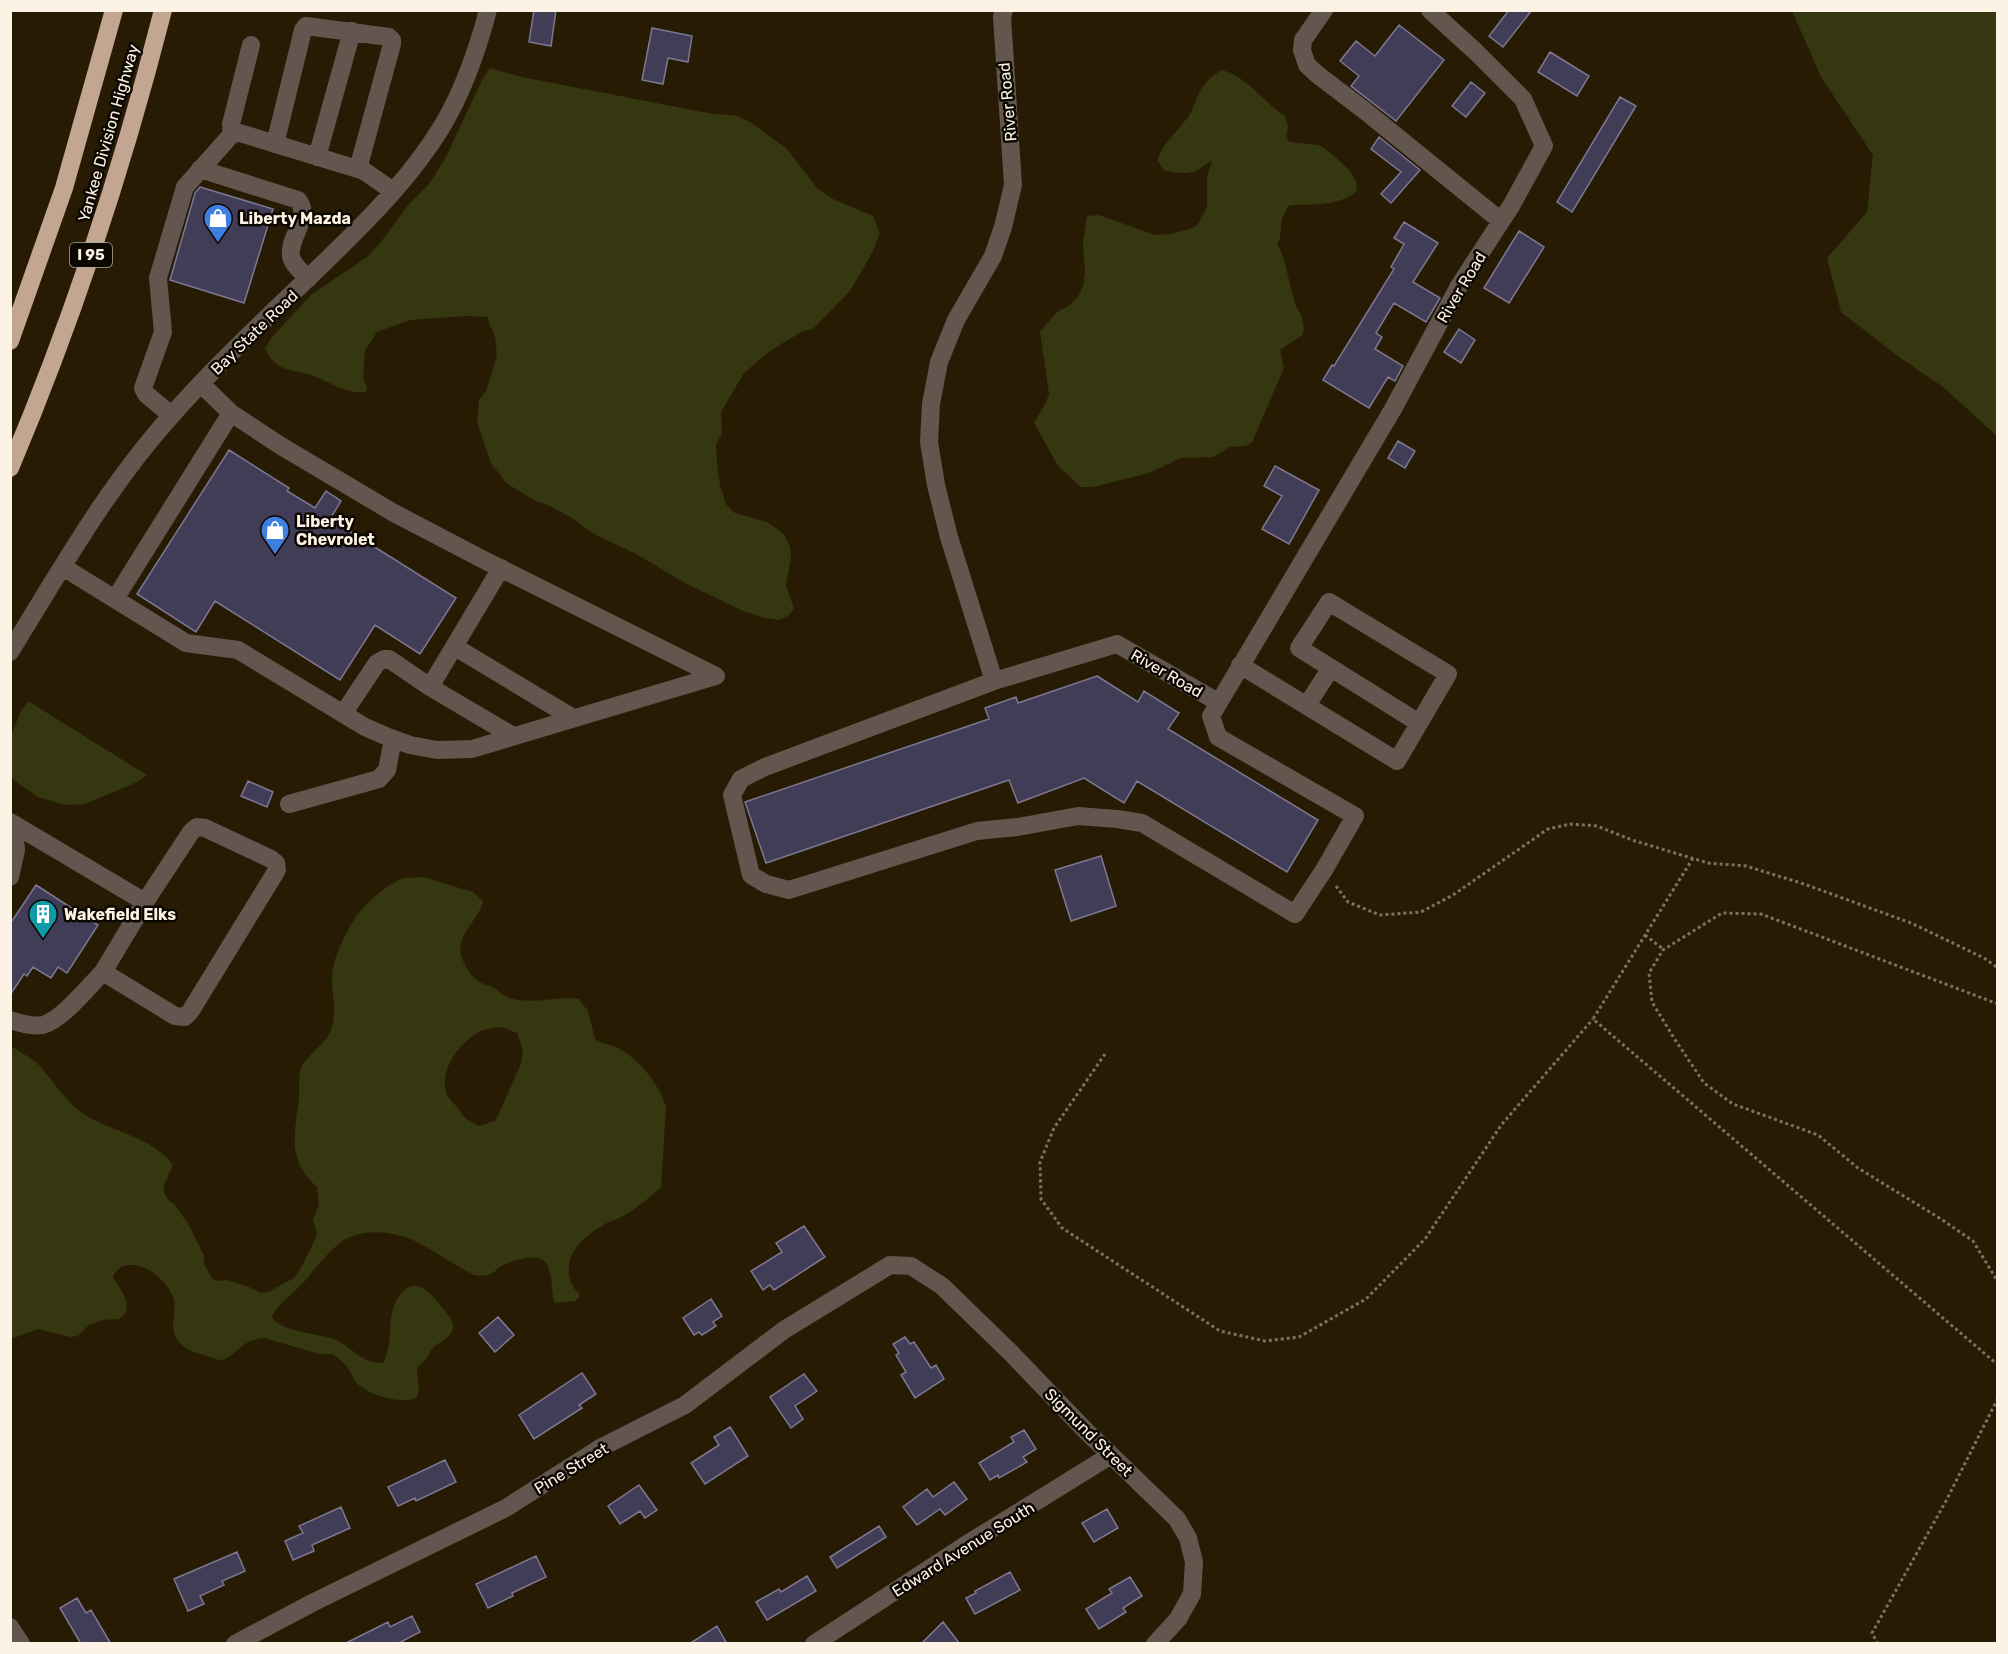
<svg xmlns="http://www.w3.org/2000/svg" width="2008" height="1654" viewBox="0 0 2008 1654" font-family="Rubik,sans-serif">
	<rect width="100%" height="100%" fill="#281b04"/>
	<path fill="#34370f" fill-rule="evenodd" d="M1792 11H1997V436L1943 387 1899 357 1841 312 1827 258 1867 212 1873 155 1821 77Z
		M490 68 522 77 682 108 713 114 734 115 750 122 787 149 817 188 833 199 873 216 880 233 872 253 850 291 813 329 803 331 770 351 744 373 721 412 722 433 716 445 717 463 720 485 726 504 735 513 767 522 784 534 790 547 791 557 786 585 794 609 788 616 779 620 765 618 743 611 685 583 636 554 594 534 572 518 552 507 534 500 506 483 491 463 477 422 479 400 486 391 497 356 495 337 487 317 467 316 410 320 377 332 365 350 363 378 367 387 366 392C345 395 328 380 308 374 296 371 283 371 273 361 270 358 268 353 265 349L271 338 312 294 367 257 380 243 409 204 429 184 445 159 482 80Z
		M1222 70C1248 77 1263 102 1285 116L1288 126 1286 138 1290 142 1319 145 1332 154 1350 171 1356 181 1357 191C1344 203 1324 204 1307 205 1300 205 1295 204 1288 206L1282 219 1280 238 1277 244 1283 256 1295 304 1302 317 1304 329 1302 335 1280 350 1284 368 1252 442 1246 446 1230 447 1213 457 1181 458 1149 473 1093 487H1081L1058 466 1034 423 1046 402 1049 394 1040 332 1057 312 1067 307 1078 297 1083 286 1085 273 1083 242 1087 216 1099 215 1155 235 1170 234 1193 228 1198 224 1207 207V177L1212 161C1206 163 1201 169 1195 171 1187 175 1174 172 1165 171L1157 160 1164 146 1189 116 1201 89 1211 77Z
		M28 701 147 775 135 783 85 804 65 805 38 797 11 778V735L21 711Z
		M423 877 473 892 483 901C480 917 465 927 461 943 458 955 467 973 477 980 481 984 489 985 494 988 502 994 508 999 518 1000 539 1003 559 996 579 999L588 1011 595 1039C602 1044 610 1044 618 1048 639 1059 658 1083 666 1106L661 1187C651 1196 640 1206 628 1213 622 1218 614 1219 607 1223 585 1235 563 1253 570 1280 572 1286 577 1291 580 1296L575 1301 555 1303C550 1291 554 1273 545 1262 536 1252 510 1261 500 1267 496 1270 494 1273 488 1275 484 1276 479 1276 474 1275 455 1266 438 1253 419 1243 398 1232 369 1228 348 1238 337 1242 316 1267 309 1276 299 1290 279 1301 272 1317 281 1332 317 1333 333 1339 352 1345 358 1363 383 1363 395 1342 385 1315 399 1296 415 1276 427 1289 439 1304 444 1311 454 1318 453 1327 452 1339 437 1342 431 1350 428 1355 430 1354 427 1358 424 1362 420 1364 417 1368L419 1391 416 1398C401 1405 364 1394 354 1380 352 1377 352 1374 350 1371 346 1364 339 1359 333 1354H319L265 1338C244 1338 239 1353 221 1361 207 1354 191 1355 179 1342 167 1328 178 1312 173 1297 166 1280 148 1265 131 1265 121 1265 117 1269 113 1277 121 1291 136 1307 119 1319L102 1320 89 1325 78 1336 70 1337 38 1329 11 1339V1046C20 1052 34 1059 41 1067 54 1083 67 1103 85 1115 114 1133 152 1136 173 1165L164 1185V1192L168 1200 174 1204 189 1225 204 1256V1264L212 1278 216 1281 227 1280 249 1287 261 1293 268 1292 294 1278 302 1266 317 1235 313 1219 319 1205 317 1187C286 1159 295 1133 299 1098 300 1087 297 1077 302 1066 311 1051 327 1044 332 1027 338 1008 329 987 333 968 335 955 348 929 355 918 365 904 385 886 401 879 407 877 416 878 423 877ZM502 1027 517 1033 523 1050 521 1064 496 1120 480 1126C465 1120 465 1118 456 1106 453 1102 449 1099 447 1095 438 1071 459 1043 479 1032 486 1028 495 1028 502 1027Z"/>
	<path fill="#413d56" stroke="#7c7894" stroke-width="1.5" d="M534 10H556L551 46 529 42Z
		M1509 10H1532L1503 47 1489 36Z
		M1399 25 1444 60 1396 121 1351 86 1359 76 1340 61 1356 41 1375 56Z
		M652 28 692 36 688 62 668 58 663 84 642 80Z
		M1550 52 1589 76 1577 96 1538 72Z
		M1471 82 1485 93 1466 117 1452 106Z
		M1620 97 1636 106 1572 212 1557 202Z
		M1379 137 1420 170 1391 203 1381 194 1401 172 1371 149Z
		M200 187 273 209 244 303 170 280 195 193Z
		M1404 222 1438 243 1413 282 1440 298 1426 322 1394 303 1376 333 1382 337 1375 349 1403 366 1395 381 1388 377 1369 408 1323 380 1332 365 1334 366 1394 269 1391 267 1404 244 1394 238Z
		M1519 231 1544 247 1509 303 1484 288Z
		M1459 329 1475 340 1461 363 1444 352Z
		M1398 441 1415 451 1405 468 1388 458Z
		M229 450 289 488 287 491 315 508 326 491 341 501 330 519 456 598 420 654 375 625 340 680 215 601 196 632 137 594Z
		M1275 466 1319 490 1289 544 1262 529 1282 496 1264 486Z
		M1097 676 1138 702 1144 691 1179 713 1168 729 1318 820 1287 872 1137 781 1124 803 1084 778 1018 803 1009 780 766 863 745 802 989 719 985 708 1016 697 1018 703Z
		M248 781 273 792 267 807 241 796Z
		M1101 856 1116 906 1071 921 1055 870Z
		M36 885 98 925 67 973 58 967 51 978 33 967 27 976 24 974 10 995V924Z
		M804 1226 825 1257 774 1290 770 1285 763 1290 751 1271 782 1252 776 1243Z
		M711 1299 722 1316 713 1322 716 1326 702 1335 699 1332 694 1335 683 1318Z
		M498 1317 514 1335 495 1352 479 1333Z
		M905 1337 910 1344 914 1342 931 1368 936 1365 944 1379 915 1398 901 1375 906 1372 896 1355 899 1353 893 1344Z
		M582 1373 596 1394 579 1405 582 1408 534 1439 519 1415Z
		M804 1374 817 1391 795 1406 803 1419 791 1428 770 1397Z
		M730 1427 748 1456 705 1484 691 1463 719 1445 714 1437Z
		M1024 1430 1036 1449 1023 1457 1027 1462 999 1478 998 1475 990 1480 979 1463 1014 1442 1011 1437Z
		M445 1460 456 1482 416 1501 415 1498 398 1506 388 1487Z
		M954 1482 967 1499 945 1515 940 1509 917 1525 903 1507 927 1489 933 1497Z
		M639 1485 657 1510 645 1518 640 1511 620 1524 608 1506Z
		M341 1507 350 1528 312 1545 314 1551 293 1560 285 1541 303 1533 299 1526Z
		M1107 1509 1118 1528 1094 1542 1082 1523Z
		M879 1526 886 1537 837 1568 830 1557Z
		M237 1552 245 1571 222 1581 224 1585 200 1596 204 1604 188 1611 174 1579Z
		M536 1556 546 1577 512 1593 513 1596 488 1608 476 1584Z
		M1010 1572 1020 1590 975 1614 966 1598 976 1593 975 1591Z
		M807 1576 816 1591 767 1620 756 1602 779 1589 781 1592Z
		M1130 1577 1142 1596 1123 1608 1126 1612 1099 1629 1086 1609 1112 1593 1109 1589Z
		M77 1598 86 1613 91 1610 111 1644H81L60 1608Z
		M412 1616 420 1632 397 1644H344L388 1622 390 1627Z
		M943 1622 960 1644H921Z
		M717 1626 727 1644H689Z"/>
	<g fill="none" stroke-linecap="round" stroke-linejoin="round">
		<path stroke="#7d725f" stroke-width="3" stroke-dasharray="3 3" stroke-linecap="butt" d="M1693 858 1593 1019 1998 1365
			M1336 886 1348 902 1380 915 1421 912 1453 895 1548 829 1570 824 1597 826 1632 840 1708 863 1746 866 1804 884 1911 923 1984 958 1998 968
			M1645 935 1663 949
			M1998 1004 1761 914 1722 913 1663 950 1649 973 1652 1002 1674 1038 1704 1083 1733 1104 1818 1135 1858 1168 1941 1219 1973 1241 1998 1282
			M1105 1054 1054 1128 1040 1162 1041 1199 1062 1228 1220 1331 1265 1341 1299 1337 1366 1299 1425 1239 1502 1124 1593 1019
			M1878 1644 1872 1633 1946 1501 1998 1398"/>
		<path stroke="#62564f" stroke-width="18" d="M1004 10 1002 17 1013 185 1003 227 993 256 956 320 939 362 931 404 929 442 936 485 949 537 994 681 1117 644 1218 702
			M1324 10 1303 40 1302 50 1307 65 1318 75 1364 110 1501 221
			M232 134 231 124 251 45
			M275 144 303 30 306 26 389 37 392 40V44L358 169
			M317 157 352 31
			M200 169 298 200C312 217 288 237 291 256 292 264 303 273 308 279
			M171 415 146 394 143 388 163 332 158 278 185 187 232 134 240 133 364 171 393 191
			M63 567 186 643 238 650 365 727 388 737 410 745 437 750 472 749 716 676 482 559 394 513 281 446 231 413 201 384
			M115 599 231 413
			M455 647 573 718
			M10 652C60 571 107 487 171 416 222 358 280 306 335 252 374 214 412 175 441 128 463 92 477 52 488 10
			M1240 665 1397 761 1448 674 1329 602 1299 648 1331 668 1307 705
			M1331 668 1419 723
			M994 681 765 767 741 779 732 795 751 875 766 884 789 890 977 831 1018 827 1078 816 1117 819 1142 823 1295 914 1324 870 1355 816 1218 737 1211 716 1393 409 1459 286 1511 206 1544 146 1523 99 1476 52 1430 10
			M430 687 501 568
			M343 714 377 663 384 659H389L430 687 513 736
			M289 804 379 779 387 770 393 739
			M10 822 145 902 191 832 197 827 205 828 271 859 276 863 277 870 190 1012 185 1017 175 1016 103 972C88 987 63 1019 43 1025 33 1027 19 1023 10 1020
			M10 877 16 850 14 824
			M103 972 145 902
			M10 1627 21 1644
			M235 1644 312 1603 506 1508 600 1448 685 1405 784 1330 890 1265 911 1266 942 1286 1011 1353 1085 1430 1177 1519 1188 1538 1194 1562 1192 1594 1178 1619 1155 1644
			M814 1644 964 1546 1111 1455"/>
		<path stroke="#c2a692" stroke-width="18" d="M10 341 64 188 114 10
			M10 468C73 319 123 167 163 10"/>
	</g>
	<defs>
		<g id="shop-pin" transform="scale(1.5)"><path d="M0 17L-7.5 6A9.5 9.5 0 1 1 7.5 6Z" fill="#3f7fe0" stroke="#0c0701"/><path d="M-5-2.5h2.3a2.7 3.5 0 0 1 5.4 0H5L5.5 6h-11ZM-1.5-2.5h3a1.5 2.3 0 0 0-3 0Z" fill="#fff"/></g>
		<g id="building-pin" transform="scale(1.5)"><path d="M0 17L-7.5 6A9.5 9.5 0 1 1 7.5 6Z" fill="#0f9aa8" stroke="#0c0701"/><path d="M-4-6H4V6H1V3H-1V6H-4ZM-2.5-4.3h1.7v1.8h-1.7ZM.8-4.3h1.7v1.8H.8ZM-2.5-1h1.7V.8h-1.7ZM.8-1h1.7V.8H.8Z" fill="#fff"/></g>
	</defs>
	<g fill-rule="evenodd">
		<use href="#shop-pin" x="218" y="218"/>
		<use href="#shop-pin" x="275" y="530"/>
		<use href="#building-pin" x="43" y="914"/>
	</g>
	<g text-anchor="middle" stroke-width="5" stroke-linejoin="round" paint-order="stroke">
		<rect fill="#0c0701" stroke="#b4aca1" stroke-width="1.5" x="70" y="243" width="42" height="24" rx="4.5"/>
		<g font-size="15" font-weight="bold" fill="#fcf3e5">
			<text x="91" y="260">I 95</text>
		</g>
		<g font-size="16" fill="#fcf3e5" stroke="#0c0701">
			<text transform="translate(1007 102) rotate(-95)" y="6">River Road</text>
			<text transform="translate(108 133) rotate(-74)" y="6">Yankee Division Highway</text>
			<text transform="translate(1461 287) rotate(-59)" y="6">River Road</text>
			<text transform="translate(254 332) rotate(-44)" y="6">Bay State Road</text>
			<text transform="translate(1167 673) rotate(30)" y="6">River Road</text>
			<text transform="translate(1089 1432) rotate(45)" y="6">Sigmund Street</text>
			<text transform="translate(571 1468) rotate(-31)" y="6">Pine Street</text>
			<text transform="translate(963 1549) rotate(-32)" y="6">Edward Avenue South</text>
		</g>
		<g font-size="16" font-weight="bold" fill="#fcf3e5" stroke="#0c0701" text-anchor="start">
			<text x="239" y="224">Liberty Mazda</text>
			<text x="296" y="527">Liberty<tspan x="296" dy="18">Chevrolet</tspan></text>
			<text x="64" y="920">Wakefield Elks</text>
		</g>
	</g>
	<rect width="2008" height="1654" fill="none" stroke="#fcf3e5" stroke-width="24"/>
</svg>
